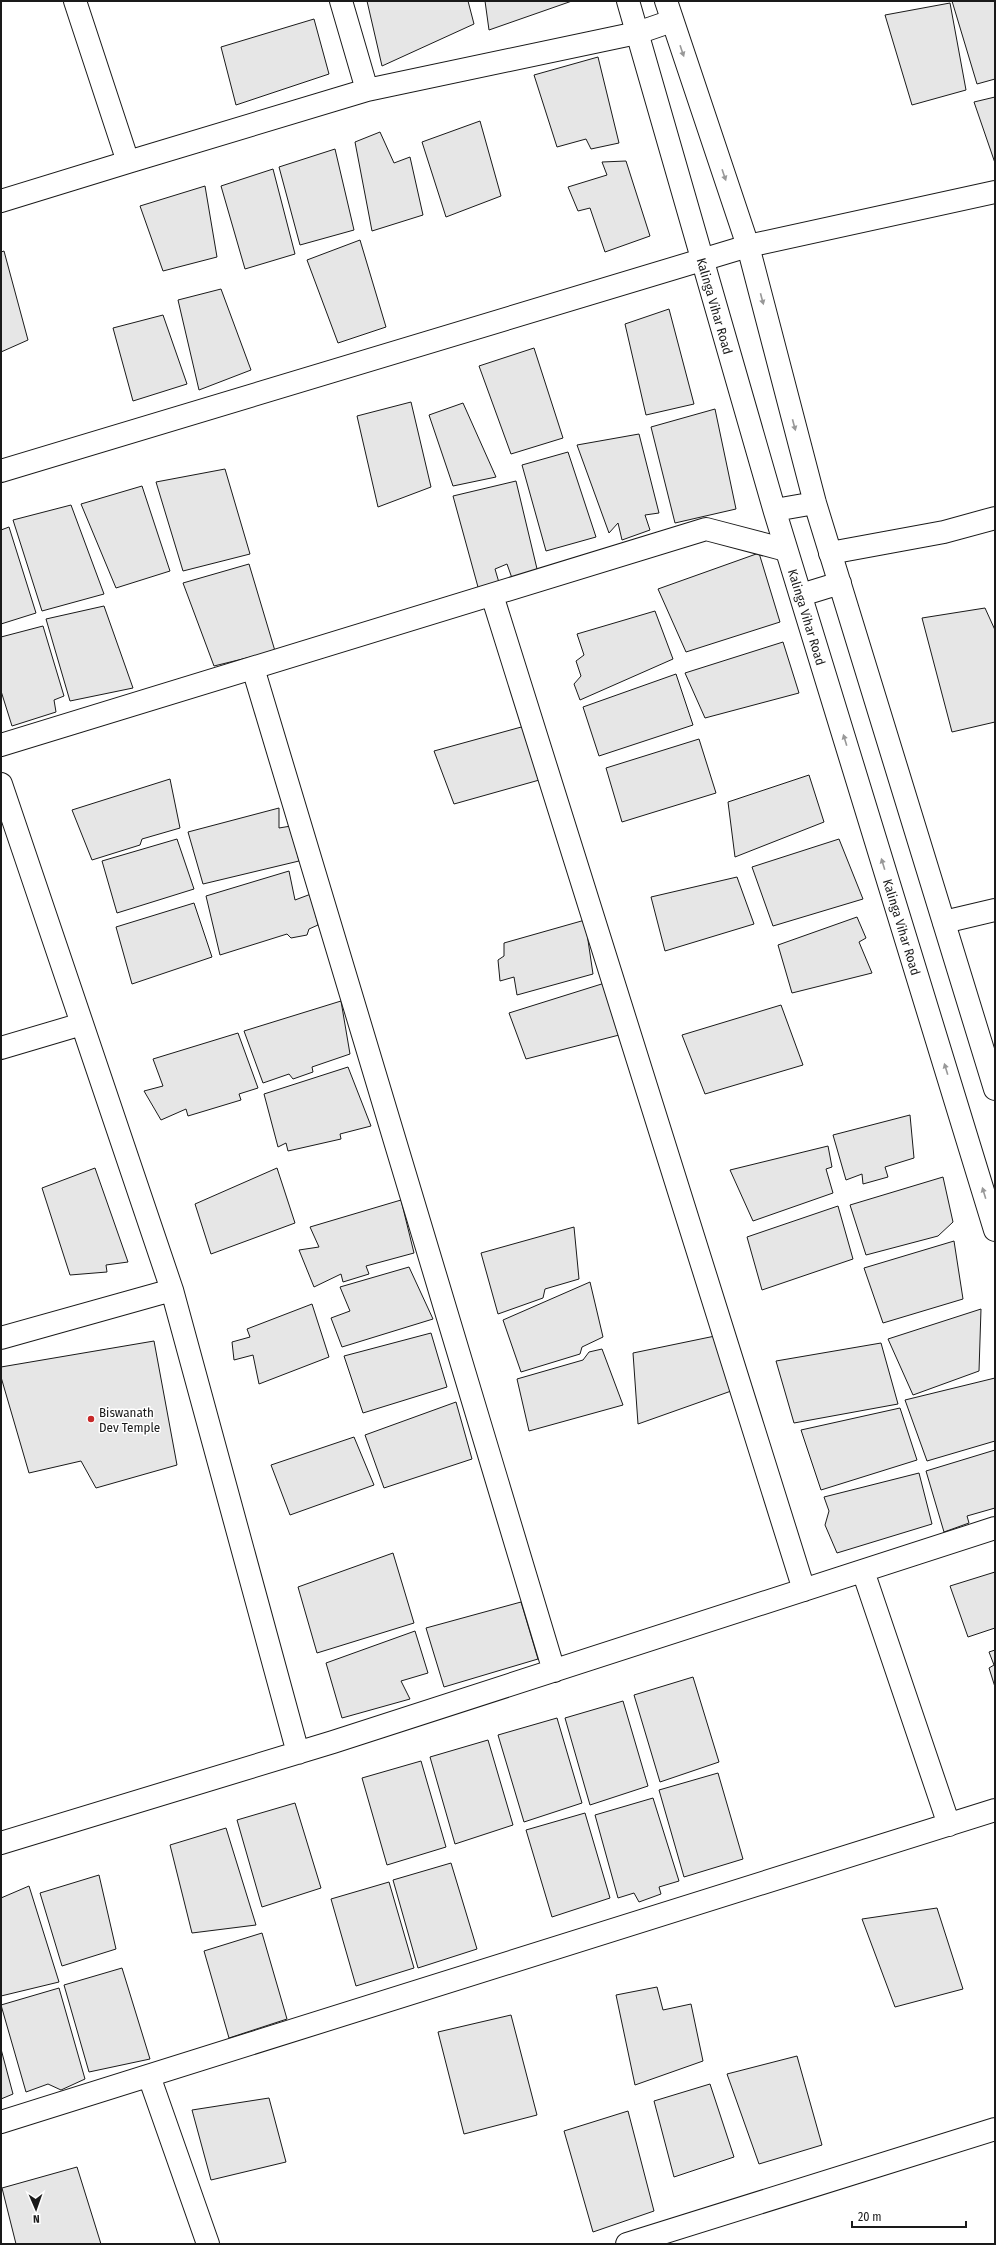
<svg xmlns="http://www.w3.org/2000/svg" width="996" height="2245" viewBox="0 0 996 2245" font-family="'Fira Sans Condensed',sans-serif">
	<rect width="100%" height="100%" fill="#fff"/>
	<path fill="#e6e6e6" stroke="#1a1a1a" d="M367 1H468L474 24 382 66Z
		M485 1H572L489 30Z
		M952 1H995V79L977 84Z
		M950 3 966 90 912 105 885 15Z
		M314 19 329 74 236 105 221 47Z
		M598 57 619 143 591 149 586 139 557 147 534 75Z
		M995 97V163L974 102Z
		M480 121 501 196 446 217 422 142Z
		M380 132 394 163 410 157 423 215 372 231 355 142Z
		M335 149 354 230 300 245 279 167Z
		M626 161 650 236 605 252 590 208 578 211 568 187 607 175 602 162Z
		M273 169 295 254 245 269 221 186Z
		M205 186 217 257 163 271 140 206Z
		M360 240 386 327 338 343 307 260Z
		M4 251 28 340 1 352V252Z
		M221 289 251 370 199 390 178 300Z
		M669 309 694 404 646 415 625 324Z
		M163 315 187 384 133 401 113 328Z
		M534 348 563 438 511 454 479 366Z
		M411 402 431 487 378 507 357 416Z
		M463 403 496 477 453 486 429 415Z
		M715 409 736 509 675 523 651 427Z
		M639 434 659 513 645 515 650 530 622 540 618 523 609 533 577 445Z
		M568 452 596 537 546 551 522 465Z
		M225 469 250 554 183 571 156 482Z
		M516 481 538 573 513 581 507 564 495 569 500 586 481 598 453 496Z
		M142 486 170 571 116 588 81 504Z
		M71 505 104 594 42 611 13 520Z
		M9 527 36 613 1 624V530Z
		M759 553 780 622 686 652 658 589Z
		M249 564 275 651 214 666 183 583Z
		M104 606 133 688 70 701 46 619Z
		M985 608 995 630V722L952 732 922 618Z
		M655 611 673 659 580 700 574 684 581 676 576 661 584 655 577 634Z
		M43 626 64 696 54 700 56 712 12 726 1 691V637Z
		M783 642 799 693 705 718 685 673Z
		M676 674 693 725 599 756 583 707Z
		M525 726 550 777 454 804 434 751Z
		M699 739 716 793 622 822 606 768Z
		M809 775 824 822 735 857 728 802Z
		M170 779 180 828 142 839 140 845 92 860 72 810Z
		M279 808V828L291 826 299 861 203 884 188 832Z
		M177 839 194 889 117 913 102 861Z
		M839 839 863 899 773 926 752 867Z
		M289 871 295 900 311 894 318 925 309 929 307 935 291 938 287 934 220 955 206 896Z
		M737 877 754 924 665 951 651 897Z
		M194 903 212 957 132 984 116 927Z
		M857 917 866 938 859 942 872 973 792 993 778 945Z
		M585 920 593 974 517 995 514 977 500 981 498 960 504 956V943Z
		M608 982 623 1034 526 1059 509 1013Z
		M341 1001 350 1054 312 1067 313 1072 293 1079 289 1074 263 1083 244 1031Z
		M781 1005 803 1065 705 1094 682 1035Z
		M238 1033 258 1088 239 1094 241 1100 188 1116 186 1109 161 1120 144 1091 163 1086 153 1059Z
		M348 1067 371 1126 340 1134 341 1139 288 1151 286 1143 278 1147 264 1094Z
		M910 1115 914 1158 885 1167 888 1177 863 1184 862 1174 846 1180 833 1135Z
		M828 1146 832 1167 826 1169 833 1193 753 1221 730 1170Z
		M95 1168 128 1262 106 1265 107 1272 70 1275 42 1188Z
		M277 1168 295 1223 211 1254 195 1204Z
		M943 1177 953 1222 938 1236 866 1255 850 1205Z
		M401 1200 414 1253 366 1266 369 1274 343 1282 341 1274 314 1287 299 1250 319 1247 310 1227Z
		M838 1206 853 1259 762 1290 747 1237Z
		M574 1227 579 1279 545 1289 543 1298 498 1314 481 1253Z
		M954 1241 963 1299 883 1323 864 1268Z
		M409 1267 433 1319 342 1347 331 1318 350 1311 340 1287Z
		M590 1282 603 1337 582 1347 580 1354 521 1372 503 1320Z
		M312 1304 329 1357 259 1384 253 1355 234 1360 232 1342 250 1337 247 1329Z
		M981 1309 979 1371 913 1395 888 1339Z
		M431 1333 447 1387 363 1413 344 1356Z
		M715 1336 734 1390 638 1424 633 1353Z
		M154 1341 177 1465 96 1488 81 1461 29 1473 1 1377V1367Z
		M881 1343 898 1404 794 1423 776 1361Z
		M602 1349 623 1405 529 1431 517 1379 583 1360 589 1352Z
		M995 1378V1441L927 1461 905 1400Z
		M456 1402 472 1459 384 1488 365 1435Z
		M900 1408 917 1460 821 1490 801 1430Z
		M354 1437 374 1485 290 1515 271 1465Z
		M995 1450V1508L967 1516 969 1523 944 1532 926 1471Z
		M919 1473 932 1524 837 1553 825 1525 829 1511 824 1497Z
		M393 1553 414 1623 317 1653 298 1587Z
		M995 1572V1628L968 1637 950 1586Z
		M521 1602 538 1659 444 1687 426 1628Z
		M415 1631 428 1673 401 1681 410 1699 342 1718 326 1663Z
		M995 1650V1687L989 1668 994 1665 989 1652Z
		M693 1677 719 1762 660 1782 634 1695Z
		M623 1701 648 1786 590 1805 565 1718Z
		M557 1718 582 1803 524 1822 498 1735Z
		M488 1740 513 1825 455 1844 430 1757Z
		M421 1761 446 1847 387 1865 362 1778Z
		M718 1773 743 1859 684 1877 659 1790Z
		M653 1798 679 1881 659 1887 661 1894 639 1902 634 1893 618 1898 595 1815Z
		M295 1803 321 1888 262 1907 237 1820Z
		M585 1813 610 1898 552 1917 526 1830Z
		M226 1828 256 1925 192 1933 170 1845Z
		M451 1863 477 1949 418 1968 393 1880Z
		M99 1875 116 1949 62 1966 40 1893Z
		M389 1882 414 1968 356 1986 331 1899Z
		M29 1886 59 1982 1 1996V1898Z
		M937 1908 963 1989 895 2007 862 1919Z
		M262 1933 287 2019 229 2038 204 1951Z
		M122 1968 150 2059 89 2072 64 1985Z
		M657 1987 663 2010 691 2004 703 2061 635 2085 616 1995Z
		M59 1988 85 2079 61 2090 48 2084 26 2092 1 2005Z
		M511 2015 537 2115 464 2134 438 2032Z
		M1 2049 13 2094 1 2099Z
		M797 2056 822 2145 759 2164 727 2074Z
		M710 2084 734 2157 674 2177 654 2101Z
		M269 2098 286 2162 211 2180 192 2110Z
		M628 2111 654 2211 593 2232 564 2131Z
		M77 2167 101 2244H16L2 2188Z"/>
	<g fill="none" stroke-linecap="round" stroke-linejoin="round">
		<g stroke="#1a1a1a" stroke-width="24">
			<path id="minor" d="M341 1 367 90
				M128 162 367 90 637 33 672 21
				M1 201 128 162 75 1
				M1 471 748 246 995 192
				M830 553 944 532 995 518
				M492 595 804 1590
				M253 668 554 1671
				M1 745 706 529 786 550
				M1 784 172 1290 1 1338
				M944 922 995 910
				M1 1048 82 1024
				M172 1290 298 1753
				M863 1571 949 1825
				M1 1843 333 1742 995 1528
				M149 2076 208 2244
				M1 2122 995 1810
				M627 2244 995 2129"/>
		</g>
		<g stroke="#1a1a1a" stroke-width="24">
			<path id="tertiary" d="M628 1 775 512 995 1230
				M666 1 748 246 815 503 995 1089
				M775 510 815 503
				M801 595 840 583"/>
		</g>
		<use href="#minor" stroke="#fff" stroke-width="22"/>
		<use href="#tertiary" stroke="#fff" stroke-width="22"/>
	</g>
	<defs><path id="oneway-solid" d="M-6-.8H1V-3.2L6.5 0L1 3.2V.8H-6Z"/></defs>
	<g fill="#989898">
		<use href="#oneway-solid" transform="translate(682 51) rotate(71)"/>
		<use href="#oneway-solid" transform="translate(724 175) rotate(71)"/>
		<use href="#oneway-solid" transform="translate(762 299) rotate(75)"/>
		<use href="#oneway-solid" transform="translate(794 425) rotate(75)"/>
		<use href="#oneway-solid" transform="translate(845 740) rotate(-107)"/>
		<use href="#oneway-solid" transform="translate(883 864) rotate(-107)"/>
		<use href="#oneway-solid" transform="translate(946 1069) rotate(-107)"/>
		<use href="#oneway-solid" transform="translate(984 1193) rotate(-107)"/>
	</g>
	<circle fill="#c62828" stroke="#fff" stroke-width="1.5" cx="91" cy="1419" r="4"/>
	<g text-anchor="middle" stroke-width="3" stroke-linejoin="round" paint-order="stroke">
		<g font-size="13" fill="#1a1a1a" stroke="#fff">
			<text transform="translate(715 306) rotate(74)" y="5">Kalinga Vihar Road</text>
			<text transform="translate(807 617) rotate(73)" y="5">Kalinga Vihar Road</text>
			<text transform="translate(902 927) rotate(73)" y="5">Kalinga Vihar Road</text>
		</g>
		<g font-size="13" fill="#1a1a1a" stroke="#fff" text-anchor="start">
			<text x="99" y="1417">Biswanath<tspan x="99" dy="15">Dev Temple</tspan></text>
		</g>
	</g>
	<rect width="996" height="2245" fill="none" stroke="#1a1a1a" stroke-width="4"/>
	<g transform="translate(36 2209) rotate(178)" stroke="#ffffff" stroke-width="3" paint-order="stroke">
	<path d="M0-3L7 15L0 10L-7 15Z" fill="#1a1a1a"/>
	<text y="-6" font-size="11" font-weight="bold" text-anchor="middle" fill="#1a1a1a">N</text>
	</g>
	<path d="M852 2221v6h114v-6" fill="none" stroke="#1a1a1a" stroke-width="2"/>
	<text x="858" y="2221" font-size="12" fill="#1a1a1a" stroke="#ffffff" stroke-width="3" paint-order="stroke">20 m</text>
</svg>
